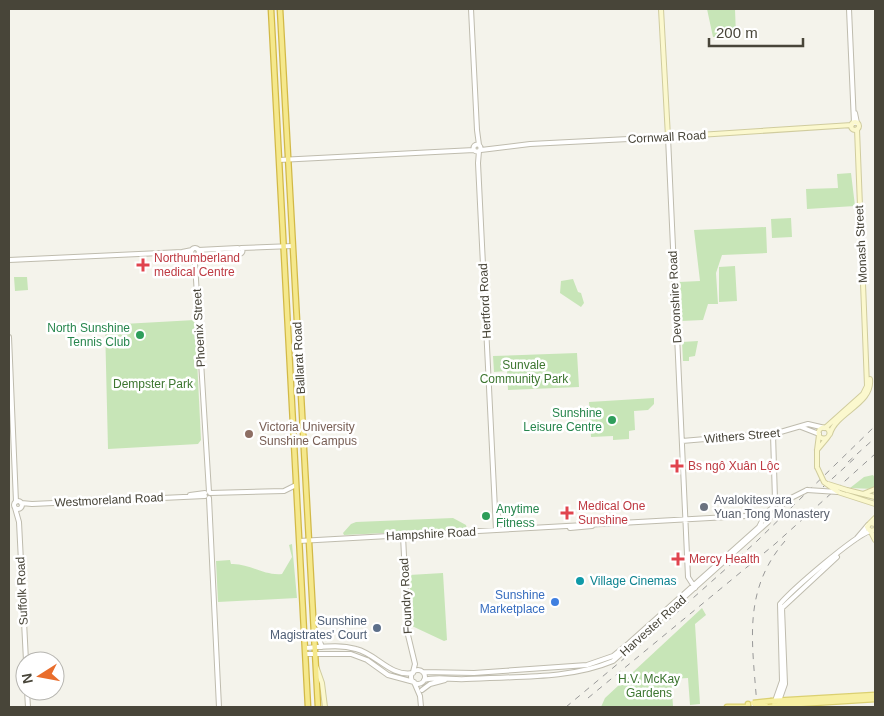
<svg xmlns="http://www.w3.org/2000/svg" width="884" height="716" viewBox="0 0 884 716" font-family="Arial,sans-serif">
	<rect width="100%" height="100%" fill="#f4f3eb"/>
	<path fill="#c7e5b7" d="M707 9H735L736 36 713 37Z
		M851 173 855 206 807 209 806 189 838 188 837 174Z
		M791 218 792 237 772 238 771 219Z
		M766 227 767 253 722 255 716 273 718 304H708L703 320 681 321 679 282 700 281 694 230Z
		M735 266 737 301 719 302V267Z
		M14 277H27L28 290 15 291Z
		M573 279 578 292 581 293 584 303 581 307 560 293 561 281Z
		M195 320 201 440 198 444 108 449 105 325Z
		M698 341 695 356 689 357V361H683L682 342Z
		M577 353 579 387 508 390 507 371 494 372 493 356Z
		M654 398V404L648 410 634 411 635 430 629 431V439L613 440V436L591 437 589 402Z
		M873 475 875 478 874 489 850 488 864 477Z
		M453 518 466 525 467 529 344 535 343 533 351 524 356 522Z
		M292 544 297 598 218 602 216 561 230 560 231 564C249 563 264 576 282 574L292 557 289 545Z
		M443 573 447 640 444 641 412 626 409 575Z
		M702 608 706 615 695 624 700 704 690 705 688 678 671 679 673 706 601 707 605 698Z"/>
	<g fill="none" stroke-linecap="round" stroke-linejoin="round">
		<g stroke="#bfbcae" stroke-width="6">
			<path id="tertiary" d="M471 9 477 130 479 145
				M849 9 854 123
				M855 113 857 123
				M473.5 148a3.5 3.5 0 1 1 7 0a3.5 3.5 0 1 1-7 0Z
				M481 150 530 144 668 137 688 577 695 588
				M479 151 478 163 496 530
				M279 160 474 150
				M241 248 293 246
				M191 252a4 4 0 1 1 8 0a4 4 0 1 1-8 0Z
				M237.5 251a2.5 2.5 0 1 1 5 0a2.5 2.5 0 1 1-5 0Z
				M198 250 238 248
				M197 255 195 263 209 492
				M198 255 238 252
				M9 260 182 252 192 250
				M9 337 16 502
				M801 427 819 434
				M682 441 777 433 808 424 825 428
				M210 493 284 491 296 485
				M190 495 205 493
				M209 498 219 707
				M14 505a4 4 0 1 1 8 0a4 4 0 1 1-8 0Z
				M21 503 32 504 205 496
				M15 508 19 522 26 661
				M497 511 500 523 508 529
				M765 514 772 508 775 500 773 434
				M771 517 787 500 807 490
				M570 528 592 526
				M403 536 408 635 415 664 413 672
				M857 538 868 525
				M299 541 764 515
				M315 629 322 647
				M305 648C322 647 339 644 356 649 377 654 390 677 413 673
				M305 654H351L367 660 388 675 414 682
				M411 677a7 7 0 1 1 14 0a7 7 0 1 1-14 0Z
				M423 672 474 673 587 665 613 656 629 643 759 527 763 519
				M424 680C437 676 452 680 466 679 514 676 568 680 613 661L768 522
				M414 682 420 696 421 707
				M422 690 430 684 445 680
				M27 691 28 707
				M775 701 782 681 780 604C793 589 853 537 870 531
				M779 701 785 684 782 608 837 557"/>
		</g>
		<g stroke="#d0cc9e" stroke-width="6">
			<path id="secondary" d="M661 9 668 137 852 125
				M851 126a4 4 0 1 1 8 0a4 4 0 1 1-8 0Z
				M818.5 433a5.5 5.5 0 1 1 11 0a5.5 5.5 0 1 1-11 0Z
				M825 428 863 394 867 386 857 129
				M830 434C836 412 873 404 870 379
				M817 450 827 438
				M817 467V450L819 435
				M847 490 875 497
				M838 492 875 504
				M863 494 875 489
				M870 523 875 518
				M875 524 870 523 867 527 870 531 875 530
				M871 532 875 540
				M316 666 322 683 325 707"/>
		</g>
		<g stroke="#dbd071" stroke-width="7">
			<path id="primary" d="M772 701 875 695
				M748 704V707
				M766 706 875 699
				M727 707H745"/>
		</g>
		<g stroke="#d2b947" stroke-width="7">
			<path id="trunk" d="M271 9 308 707
				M280 9 318 707"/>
		</g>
		<use href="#tertiary" stroke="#fff" stroke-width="4"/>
		<use href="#secondary" stroke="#fbf8ce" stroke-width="4"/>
		<use href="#primary" stroke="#f7efa1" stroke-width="4.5"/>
		<use href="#trunk" stroke="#f5e88c" stroke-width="4.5"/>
		<path stroke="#989898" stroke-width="1" stroke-dasharray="6 6" stroke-linecap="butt" d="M848 462 875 438
			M823 487 855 458
			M588 698 775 544 875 454
			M566 707 638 647 756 542 875 426
			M757 707C753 645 741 592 785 541"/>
		<g stroke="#bfbcae" stroke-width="6" stroke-linecap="butt">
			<path id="tertiary-bridge" d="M807 490 838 492"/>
		</g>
		<g stroke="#d0cc9e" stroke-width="6" stroke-linecap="butt">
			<path id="secondary-bridge" d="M817 467 824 482 838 492
				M828 484 847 490"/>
		</g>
		<g stroke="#dbd071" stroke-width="7" stroke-linecap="butt">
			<path id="primary-bridge" d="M753 703 772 701
				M755 707 766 706"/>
		</g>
		<use href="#tertiary-bridge" stroke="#fff" stroke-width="4"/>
		<use href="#secondary-bridge" stroke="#fbf8ce" stroke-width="4"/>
		<use href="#primary-bridge" stroke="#f7efa1" stroke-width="4.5"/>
	</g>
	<g fill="#e0444e" stroke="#fff" stroke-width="2">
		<path d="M140.5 257.5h5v5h5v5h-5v5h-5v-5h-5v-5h5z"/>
		<path d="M674.5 458.5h5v5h5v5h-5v5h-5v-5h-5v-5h5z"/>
		<path d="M564.5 505.5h5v5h5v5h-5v5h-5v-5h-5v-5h5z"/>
		<path d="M675.5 551.5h5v5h5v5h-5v5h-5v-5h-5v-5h5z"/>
	</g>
	<g fill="#2e9e5b" stroke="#fff" stroke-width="2">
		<circle cx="140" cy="335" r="5"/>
		<circle cx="612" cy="420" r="5"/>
		<circle cx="486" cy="516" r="5"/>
	</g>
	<circle fill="#8d6e63" stroke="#fff" stroke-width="2" cx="249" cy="434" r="5"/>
	<circle fill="#6b7280" stroke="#fff" stroke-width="2" cx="704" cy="507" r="5"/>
	<circle fill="#0f9aa8" stroke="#fff" stroke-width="2" cx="580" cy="581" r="5"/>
	<circle fill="#3f7fe0" stroke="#fff" stroke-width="2" cx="555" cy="602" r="5"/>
	<circle fill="#5c6f8a" stroke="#fff" stroke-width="2" cx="377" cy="628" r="5"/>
	<g text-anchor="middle" stroke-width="5" stroke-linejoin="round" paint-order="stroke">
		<g font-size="12" fill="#484539" stroke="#fff">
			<text transform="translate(667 137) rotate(-3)" y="4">Cornwall Road</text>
			<text transform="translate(861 244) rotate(-93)" y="4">Monash Street</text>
			<text transform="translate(675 297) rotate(-93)" y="4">Devonshire Road</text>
			<text transform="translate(485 301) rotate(-93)" y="4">Hertford Road</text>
			<text transform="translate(199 328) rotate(-93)" y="4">Phoenix Street</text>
			<text transform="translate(299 358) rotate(-93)" y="4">Ballarat Road</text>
			<text transform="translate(742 436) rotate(-5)" y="4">Withers Street</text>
			<text transform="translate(109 500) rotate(-3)" y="4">Westmoreland Road</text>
			<text transform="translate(431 534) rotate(-3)" y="4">Hampshire Road</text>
			<text transform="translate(22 591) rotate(-93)" y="4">Suffolk Road</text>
			<text transform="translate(406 596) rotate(-93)" y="4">Foundry Road</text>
			<text transform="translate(653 626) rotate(-42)" y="4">Harvester Road</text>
		</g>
		<g font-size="12" fill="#be3a42" stroke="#fff" text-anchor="start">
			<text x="154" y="262">Northumberland<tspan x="154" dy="14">medical Centre</tspan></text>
			<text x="688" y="470">Bs ngô Xuân Lộc</text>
			<text x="578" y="510">Medical One<tspan x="578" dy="14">Sunshine</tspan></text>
			<text x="689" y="563">Mercy Health</text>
		</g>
		<g font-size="12" fill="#27864d" stroke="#fff" text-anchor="end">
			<text x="130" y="332">North Sunshine<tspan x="130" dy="14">Tennis Club</tspan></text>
			<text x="602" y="417">Sunshine<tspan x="602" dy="14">Leisure Centre</tspan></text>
			<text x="496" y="513" text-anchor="start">Anytime<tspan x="496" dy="14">Fitness</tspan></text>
		</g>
		<g font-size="12" fill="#3d7630" stroke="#fff">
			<text x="524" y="369">Sunvale<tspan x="524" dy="14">Community Park</tspan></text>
			<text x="153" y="388">Dempster Park</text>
			<text x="649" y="683">H.V. McKay<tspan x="649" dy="14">Gardens</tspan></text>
		</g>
		<g font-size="12" fill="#785e54" stroke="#fff" text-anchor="start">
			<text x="259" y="431">Victoria University<tspan x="259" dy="14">Sunshine Campus</tspan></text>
		</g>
		<g font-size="12" fill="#5b616d" stroke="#fff" text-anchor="start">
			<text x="714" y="504">Avalokitesvara<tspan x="714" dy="14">Yuan Tong Monastery</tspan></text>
		</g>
		<g font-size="12" fill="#0d838f" stroke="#fff" text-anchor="start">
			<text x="590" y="585">Village Cinemas</text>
		</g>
		<g font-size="12" fill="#366cbe" stroke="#fff" text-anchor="end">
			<text x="545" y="599">Sunshine<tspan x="545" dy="14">Marketplace</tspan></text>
		</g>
		<g font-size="12" fill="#4e5e75" stroke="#fff" text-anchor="end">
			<text x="367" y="625">Sunshine<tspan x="367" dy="14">Magistrates' Court</tspan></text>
		</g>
	</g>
	<rect width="884" height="716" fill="none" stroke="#484539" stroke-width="20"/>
	<g transform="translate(40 676) rotate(259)"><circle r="24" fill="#ffffff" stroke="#b6b5b0"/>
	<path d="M0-4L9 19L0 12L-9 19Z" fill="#e96d2c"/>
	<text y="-8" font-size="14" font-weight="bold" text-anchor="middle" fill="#484539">N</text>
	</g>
	<path d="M709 38v8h94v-8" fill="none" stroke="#484539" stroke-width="2.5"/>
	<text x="716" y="38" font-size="15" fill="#484539" stroke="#ffffff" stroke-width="4" paint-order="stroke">200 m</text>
</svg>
